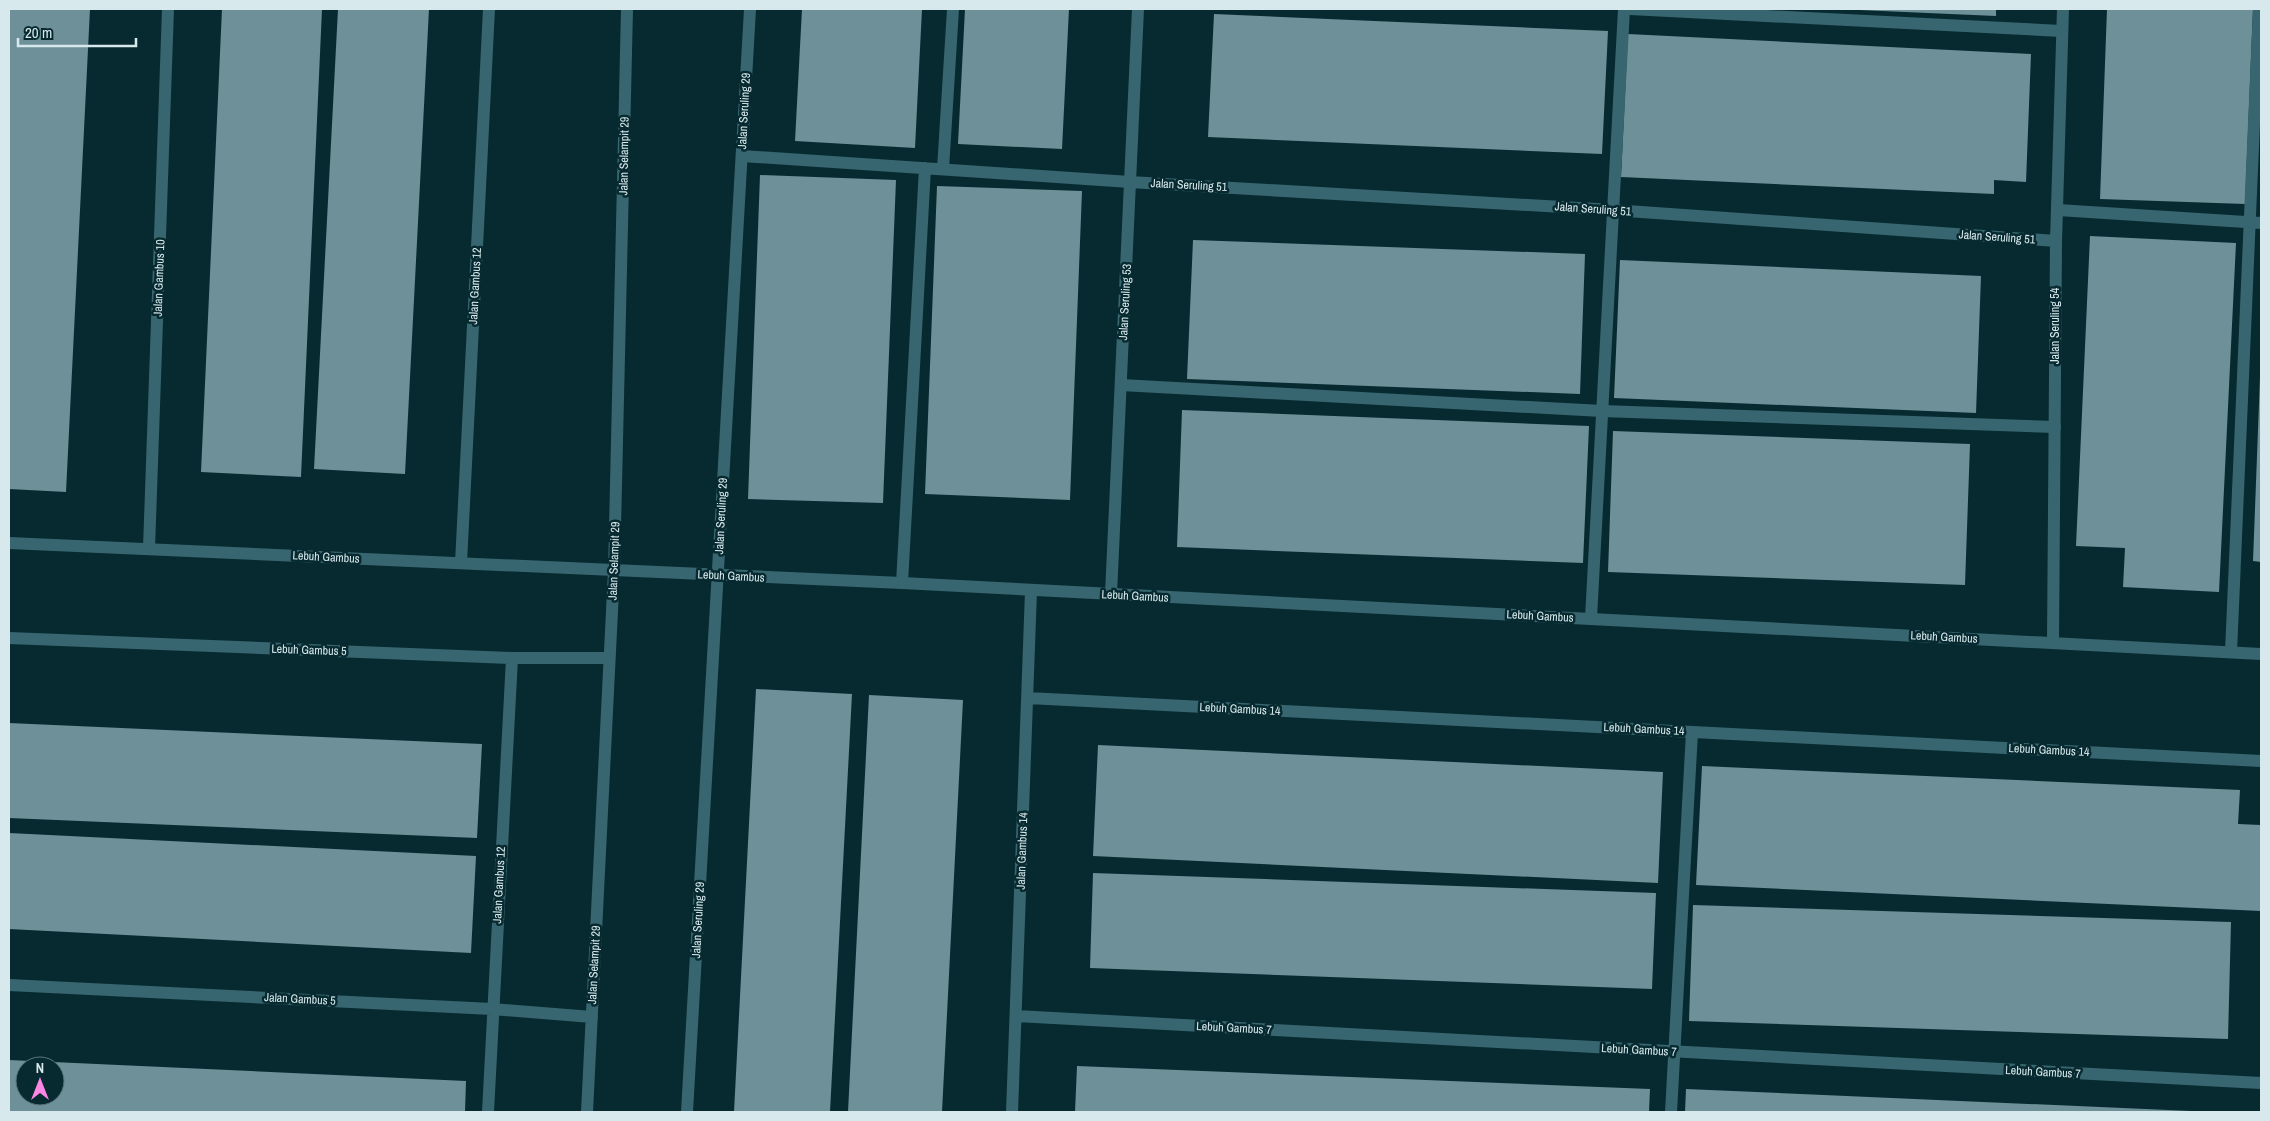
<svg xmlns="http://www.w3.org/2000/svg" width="2270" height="1121" viewBox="0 0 2270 1121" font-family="'Archivo Narrow',sans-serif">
	<rect width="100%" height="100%" fill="#072a30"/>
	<path fill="#6e9098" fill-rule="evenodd" d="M9 9H90L66 492 9 489Z
		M222 9H322L301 477 201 472Z
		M338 9H429L405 474 314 469Z
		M802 9H922L915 148 795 141Z
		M965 9H1069L1062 149 958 144Z
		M1859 9H1996V16L1859 10Z
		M2107 9H2253L2245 204 2100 199Z
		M1214 14 1608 31 1602 154 1208 137Z
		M1628 34 2031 54 2026 182 1994 180V194L1621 177Z
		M760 175 896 180 883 503 748 499Z
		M937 186 1082 191 1070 500 925 494Z
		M2090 236 2236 243 2219 592 2123 587 2125 548 2076 546Z
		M1193 240 1585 254 1580 394 1187 379Z
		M1620 260 1981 276 1976 413 1614 398Z
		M2260 377H2261V562L2253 561Z
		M1182 410 1589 426 1583 563 1177 547Z
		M1613 431 1970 444 1965 585 1608 572Z
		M756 689 852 694 830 1112H734Z
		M869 695 963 700 942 1112H848Z
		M9 723 482 744 477 838 9 818Z
		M1098 745 1663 772 1658 883 1093 856Z
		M1702 766 2240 790 2238 824 2261 825V911L1696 885Z
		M9 833 476 856 471 953 9 929Z
		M1093 873 1656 893 1652 989 1090 968Z
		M1693 905 2231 922 2228 1039 1689 1021Z
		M9 1060 466 1081 465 1112H9ZM25 1066H55V1096H25Z
		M1077 1066 1650 1089 1649 1112H1075Z
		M1686 1089 2191 1111V1112H1685Z"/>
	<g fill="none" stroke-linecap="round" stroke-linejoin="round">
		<path stroke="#386670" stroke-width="12" d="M1630 9 2062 31
			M742 156 1130 182
			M943 169 953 9
			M2058 210 2261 223
			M1121 385 1602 411 2055 427
			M902 583 925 168
			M1591 618 1624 9
			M2231 652 2259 9
			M1671 1112 1692 732"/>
		<path stroke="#386670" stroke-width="12" d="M1130 182 1613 210 2056 241
			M149 548 168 9
			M461 563 489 9
			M1111 594 1138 9
			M9 638 512 658H609
			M2053 643 2056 241 2063 9
			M1028 698 2261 761
			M9 985 492 1009 592 1017
			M1016 1016 2261 1083
			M488 1112 512 658
			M587 1112 614 571 627 9
			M687 1112 750 9
			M1012 1112 1031 591"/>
		<path stroke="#386670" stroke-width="12" d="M9 543 902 583 2261 654"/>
	</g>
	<g text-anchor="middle" stroke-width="5" stroke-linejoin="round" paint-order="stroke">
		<g font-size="12" fill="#d7e9ed" stroke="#072a30">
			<text transform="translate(744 111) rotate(-87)" y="4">Jalan Seruling 29</text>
			<text transform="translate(624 156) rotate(-89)" y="4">Jalan Selampit 29</text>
			<text transform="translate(1189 185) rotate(3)" y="4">Jalan Seruling 51</text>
			<text transform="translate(1593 209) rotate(4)" y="4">Jalan Seruling 51</text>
			<text transform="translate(1997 237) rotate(4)" y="4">Jalan Seruling 51</text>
			<text transform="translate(159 278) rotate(-88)" y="4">Jalan Gambus 10</text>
			<text transform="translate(475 286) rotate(-87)" y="4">Jalan Gambus 12</text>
			<text transform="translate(1125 302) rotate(-87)" y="4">Jalan Seruling 53</text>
			<text transform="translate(2055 326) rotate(-90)" y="4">Jalan Seruling 54</text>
			<text transform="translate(721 516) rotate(-87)" y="4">Jalan Seruling 29</text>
			<text transform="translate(326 557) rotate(3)" y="4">Lebuh Gambus</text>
			<text transform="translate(614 561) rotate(-88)" y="4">Jalan Selampit 29</text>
			<text transform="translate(731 576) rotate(3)" y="4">Lebuh Gambus</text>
			<text transform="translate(1135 596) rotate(3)" y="4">Lebuh Gambus</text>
			<text transform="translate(1540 616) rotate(3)" y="4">Lebuh Gambus</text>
			<text transform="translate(1944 637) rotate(3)" y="4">Lebuh Gambus</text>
			<text transform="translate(309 650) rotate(2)" y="4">Lebuh Gambus 5</text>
			<text transform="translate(1240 709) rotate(3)" y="4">Lebuh Gambus 14</text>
			<text transform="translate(1644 729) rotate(3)" y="4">Lebuh Gambus 14</text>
			<text transform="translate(2049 750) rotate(3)" y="4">Lebuh Gambus 14</text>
			<text transform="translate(1022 851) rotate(-88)" y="4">Jalan Gambus 14</text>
			<text transform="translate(499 885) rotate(-87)" y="4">Jalan Gambus 12</text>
			<text transform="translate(698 920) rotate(-87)" y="4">Jalan Seruling 29</text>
			<text transform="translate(594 965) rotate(-87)" y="4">Jalan Selampit 29</text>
			<text transform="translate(300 999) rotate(3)" y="4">Jalan Gambus 5</text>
			<text transform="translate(1234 1028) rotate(3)" y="4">Lebuh Gambus 7</text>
			<text transform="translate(1639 1050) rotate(3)" y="4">Lebuh Gambus 7</text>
			<text transform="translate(2043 1072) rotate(3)" y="4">Lebuh Gambus 7</text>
		</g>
	</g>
	<rect width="2270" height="1121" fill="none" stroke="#d7e9ed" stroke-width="20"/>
	<g transform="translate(40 1081)"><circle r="24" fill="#072a30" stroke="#5a767c"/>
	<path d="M0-4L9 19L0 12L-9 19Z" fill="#fc86e3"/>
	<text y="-8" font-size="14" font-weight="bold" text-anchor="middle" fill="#d7e9ed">N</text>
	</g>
	<path d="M18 38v8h118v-8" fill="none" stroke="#d7e9ed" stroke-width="2.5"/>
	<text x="25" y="38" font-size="15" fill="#d7e9ed" stroke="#072a30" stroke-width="4" paint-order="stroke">20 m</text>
</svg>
